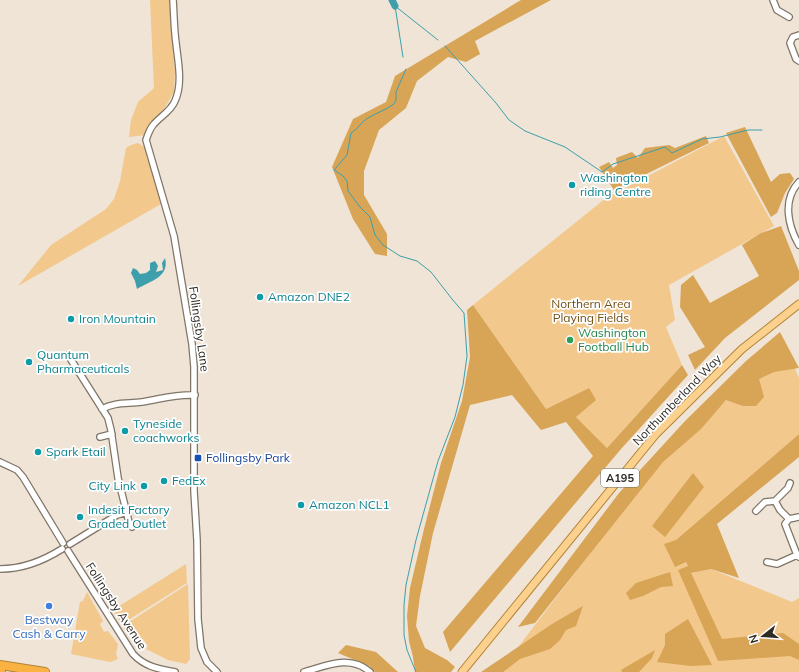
<svg xmlns="http://www.w3.org/2000/svg" width="799" height="672" viewBox="0 0 799 672" font-family="Mulish,sans-serif">
	<rect width="100%" height="100%" fill="#efe4d5"/>
	<path fill="#f2c88c" d="M150 0H170L175 72 174 92 161 114 145 135 129 137 131 120 138 102 154 88Z
		M724 136 774 226 669 285 675 320 666 327 682 365 607 448 576 417 589 388 546 409 473 305 606 198Z
		M138 143 146 148 161 204 18 286 51 245 106 209 114 199 120 181 126 148 131 145Z
		M786 349 799 378V434L676 540 691 573 711 569 792 602 799 598V672H499L671 448Z
		M186 564 187 583 122 624 113 610Z
		M188 584 190 659 186 664 168 660 146 649 148 646 143 639 134 643 123 626Z
		M87 592 103 621 100 624 104 632 108 631 118 644 116 654 118 659 110 662 71 654 80 602 83 601Z"/>
	<path fill="#d8a455" d="M521 0H551L475 41 480 54 466 62 448 57 417 81 406 108 379 130 364 171V195L387 234V256L375 254 353 219 332 167 353 119 386 102 395 76Z
		M745 127 771 182 780 174 790 173 794 179 785 193 777 213 771 217 726 133Z
		M706 136 709 143 614 190 599 167 609 162 613 168 617 165 616 158 632 152 638 158 645 148 669 145 675 148Z
		M781 226 799 271V280L725 338 695 370 688 355 705 347 680 307 681 285 693 275 710 303 759 276 742 245 761 233Z
		M473 305 546 409 589 388 596 400 576 417 607 448 682 365 688 375 621 449 450 652 443 632 593 456 566 422 541 430 512 395 470 405 433 533 420 596 416 626 425 648 447 660 455 667 451 672H415L413 657 409 641 407 616 410 588 424 529 441 463 462 401 470 357 467 310Z
		M780 332 799 368 774 372 759 379 764 397 756 406H743L726 400 701 429 663 462 535 623 518 627 619 493 686 420 746 361Z
		M799 434V457L717 524 739 578 711 569 691 573 722 639 783 633 799 644V660L790 656 718 661 678 570 688 566 686 562 675 567 664 544 676 540Z
		M693 473 704 487 665 537 652 526Z
		M670 572 673 586 661 587 643 596 630 600 626 593 636 583Z
		M583 606 576 626 566 630 560 640 550 649 520 659 503 672H481L552 624Z
		M688 619 712 665 691 666 657 662 665 645V634Z
		M346 645 376 652 398 672H375L369 666 338 653Z
		M655 650 652 658 639 672H622L621 670Z"/>
	<path fill="#3d9fab" d="M165 258C170 277 150 281 137 289L135 281 131 273 133 268 137 270 140 274 146 273 150 270V263L155 261 158 266 156 272 163 270 162 263Z"/>
	<g fill="none" stroke-linecap="round" stroke-linejoin="round">
		<path stroke="#3d9fab" stroke-width="1" d="M395 6 438 40
			M395 6 403 57
			M445 46 496 103 509 120 525 131 565 147 602 172 613 164 665 147 672 153 702 139 720 137 748 130H762
			M406 69 396 92V100L394 104C386 110 376 113 368 118 361 122 359 128 351 133L347 155 334 170 343 176 347 181 348 191 360 207 370 217 375 235 383 245 400 256 417 261 431 272 452 299 464 313 467 356 463 385 455 417 438 461 416 540 406 585 404 605V635L407 650 416 672"/>
		<path stroke="#3d9fab" stroke-width="7" d="M392 0 395 6"/>
		<g stroke="#7f7568" stroke-width="8">
			<path id="minor" d="M173 0C174 14 174 29 176 43 178 62 183 83 175 101 171 111 161 116 154 124 150 128 148 134 146 140L174 236 192 344 194 367V491L197 540 198 619 201 648 207 662 217 672
				M773 0 777 10 789 17
				M799 35 793 37 790 43 796 59 799 61
				M799 182C782 200 788 226 799 245
				M68 355 108 418 111 430 118 478 129 522 132 527
				M102 409C114 402 128 404 142 402 161 399 175 394 195 395
				M100 437 112 434
				M0 462 17 470 23 477 63 543
				M756 511 765 502 775 501
				M789 519 780 510 775 501 788 488 790 483
				M789 519 785 524 797 555 799 557
				M789 519 799 517
				M70 544 117 515 127 512
				M68 551 133 654C145 667 159 669 175 672
				M767 562 777 564 797 555
				M0 569C22 569 43 561 62 549
				M304 672C326 666 350 654 370 672"/>
		</g>
		<g stroke="#b38338" stroke-width="9">
			<path id="major" d="M462 672 656 434 742 349 799 304"/>
		</g>
		<g stroke="#b38338" stroke-width="10">
			<path id="highway" d="M0 665 45 672
				M0 672H1"/>
		</g>
		<use href="#minor" stroke="#fff" stroke-width="5.5"/>
		<use href="#major" stroke="#fcd18e" stroke-width="7"/>
		<use href="#highway" stroke="#fab342" stroke-width="8"/>
	</g>
	<g fill="#0f9aa8" stroke="#fff" stroke-width="1.5">
		<circle cx="572" cy="185" r="4"/>
		<circle cx="260" cy="297" r="4"/>
		<circle cx="71" cy="319" r="4"/>
		<circle cx="29" cy="362" r="4"/>
		<circle cx="125" cy="431" r="4"/>
		<circle cx="38" cy="452" r="4"/>
		<circle cx="164" cy="481" r="4"/>
		<circle cx="144" cy="486" r="4"/>
		<circle cx="301" cy="505" r="4"/>
		<circle cx="80" cy="517" r="4"/>
	</g>
	<circle fill="#2e9e5b" stroke="#fff" stroke-width="1.5" cx="570" cy="340" r="4"/>
	<rect fill="#1a4fb4" stroke="#fff" stroke-width="1.5" x="194" y="454" width="8" height="8" rx="2"/>
	<circle fill="#3f7fe0" stroke="#fff" stroke-width="1.5" cx="49" cy="606" r="4"/>
	<g text-anchor="middle" stroke-width="3.5" stroke-linejoin="round" paint-order="stroke">
		<rect fill="#fff" stroke="#6d6a66" stroke-width="1" x="601" y="469" width="38" height="18" rx="3"/>
		<g font-size="11" font-weight="bold" fill="#2e2a24">
			<text x="620" y="482">A195</text>
		</g>
		<g font-size="12" fill="#0d838f" stroke="#fff" text-anchor="start">
			<text x="580" y="182">Washington<tspan x="580" dy="14">riding Centre</tspan></text>
			<text x="268" y="301">Amazon DNE2</text>
			<text x="79" y="323">Iron Mountain</text>
			<text x="37" y="359">Quantum<tspan x="37" dy="14">Pharmaceuticals</tspan></text>
			<text x="133" y="428">Tyneside<tspan x="133" dy="14">coachworks</tspan></text>
			<text x="46" y="456">Spark Etail</text>
			<text x="172" y="485">FedEx</text>
			<text x="136" y="490" text-anchor="end">City Link</text>
			<text x="309" y="509">Amazon NCL1</text>
			<text x="88" y="514">Indesit Factory<tspan x="88" dy="14">Graded Outlet</tspan></text>
		</g>
		<g font-size="12" fill="#724f13" stroke="#fff">
			<text x="591" y="308">Northern Area<tspan x="591" dy="14">Playing Fields</tspan></text>
		</g>
		<g font-size="12" fill="#2e2a24" stroke="#fff">
			<text transform="translate(199 329) rotate(82)" y="4">Follingsby Lane</text>
			<text transform="translate(677 400) rotate(-46)" y="4">Northumberland Way</text>
			<text transform="translate(116 606) rotate(57)" y="4">Follingsby Avenue</text>
		</g>
		<g font-size="12" fill="#27864d" stroke="#fff" text-anchor="start">
			<text x="578" y="337">Washington<tspan x="578" dy="14">Football Hub</tspan></text>
		</g>
		<g font-size="12" fill="#164399" stroke="#fff" text-anchor="start">
			<text x="206" y="462">Follingsby Park</text>
		</g>
		<g font-size="12" fill="#366cbe" stroke="#fff">
			<text x="49" y="624">Bestway<tspan x="49" dy="14">Cash &amp; Carry</tspan></text>
		</g>
	</g>
	<g transform="translate(763 636) rotate(253)" stroke="#ffffff" stroke-width="3" paint-order="stroke">
	<path d="M0-3L7 15L0 10L-7 15Z" fill="#2e2a24"/>
	<text y="-6" font-size="11" font-weight="bold" text-anchor="middle" fill="#2e2a24">N</text>
	</g>
</svg>
